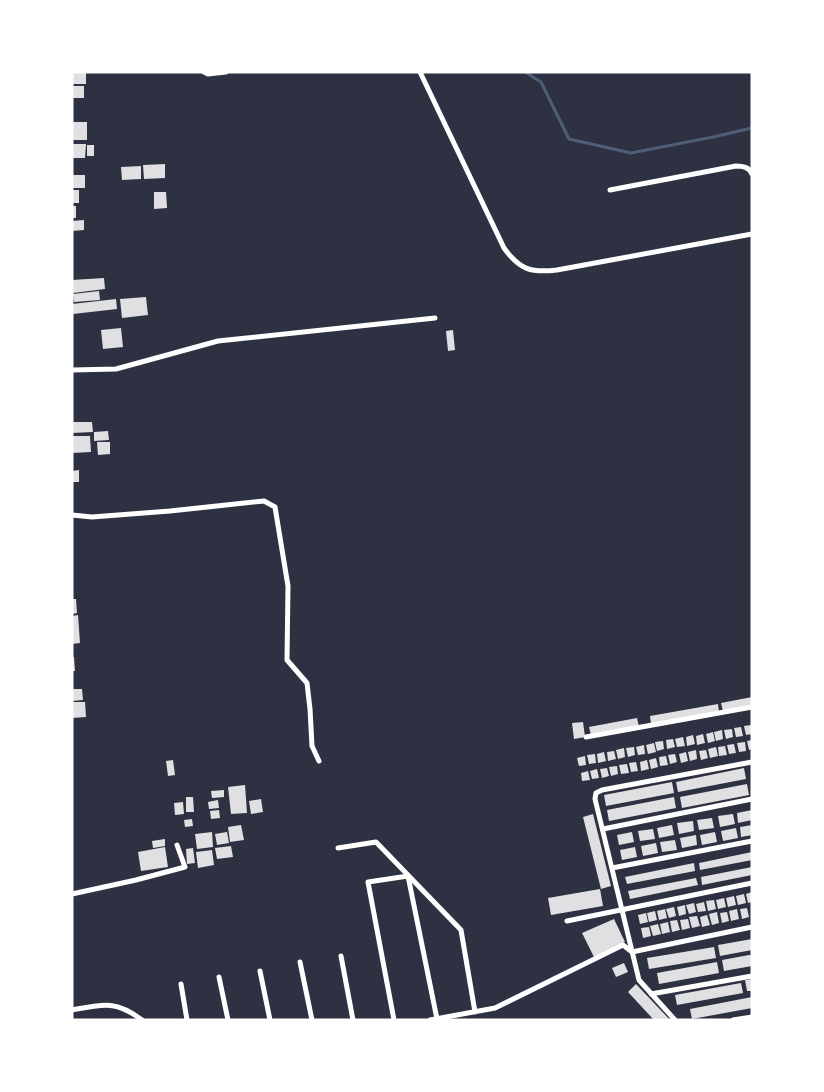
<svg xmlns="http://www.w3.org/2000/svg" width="824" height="1092" viewBox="0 0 824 1092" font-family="Karla,sans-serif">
	<rect width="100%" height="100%" fill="#2d3142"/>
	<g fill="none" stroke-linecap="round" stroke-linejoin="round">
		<path stroke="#4f5d75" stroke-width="3" d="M525 72 541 82 569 139 631 153 713 137 752 128"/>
	</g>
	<path fill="#e0e0e3" d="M72 72H86V84H72Z
		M72 86H84V98H72Z
		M72 122H87V140H72Z
		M72 144H86L85 158H72Z
		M87 145H94V156H87Z
		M165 164V178L144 179 143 165Z
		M141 166V179L122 180 121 167Z
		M72 175H85V188H72Z
		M72 190H79V203H72Z
		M154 192H166L167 208 154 209Z
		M72 206H76V218H72Z
		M84 220V230L72 231V221Z
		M104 278 105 289 73 293 72 280Z
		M99 291 100 300 74 302 73 294Z
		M146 297 148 315 122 318 120 299Z
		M116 299 117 309 73 314 72 304Z
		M121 328 123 347 103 349 101 330Z
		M453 330 455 350 448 351 446 331Z
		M72 422H92L93 432 72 433Z
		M108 431 109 440 94 441V432Z
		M72 436H90L91 452 72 453Z
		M97 442H110V454L98 455Z
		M79 470V482H72V471Z
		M72 599H76L77 613 72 614Z
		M78 615 80 643 72 644V616Z
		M72 657H74L75 671H72Z
		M72 689H82L83 700 72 701Z
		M752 697V706L723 711 721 703Z
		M72 702H85L86 717 72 718Z
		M718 704 719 712 651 724 650 716Z
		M637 718 639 727 591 735 589 727Z
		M583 722 585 737 574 739 572 723Z
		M751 725 752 734 746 735 744 726Z
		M741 727 743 736 736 737 734 728Z
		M732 729 733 737 726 739 724 730Z
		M722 730 723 739 716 741 714 732Z
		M713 732 715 741 708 743 706 734Z
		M703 734 705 743 697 745 696 736Z
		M693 735 695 744 687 746 686 737Z
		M683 737 685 746 677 747 675 739Z
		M673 739 675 747 667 749 666 740Z
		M752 740V749L749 750 747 741Z
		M663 741 664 749 657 751 655 742Z
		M745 742 746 751 739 752 737 743Z
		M654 743 656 752 648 754 646 745Z
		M734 744 736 753 729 754 727 745Z
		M644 745 645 754 638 755 636 747Z
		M725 746 727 755 719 756 718 747Z
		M634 747 635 755 628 757 626 748Z
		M716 747 718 756 710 758 708 749Z
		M624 748 625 757 618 759 616 750Z
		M696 750 697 759 690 761 688 752Z
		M706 750 708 758 701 760 699 751Z
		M614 751 616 759 608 761 607 752Z
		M604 752 606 761 598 763 597 754Z
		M686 752 688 761 681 763 679 754Z
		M595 754 596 763 589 764 587 755Z
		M675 754 677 762 670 764 668 755Z
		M585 756 586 765 579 766 577 758Z
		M666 756 668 765 660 766 659 757Z
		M656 758 658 767 651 769 649 760Z
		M173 760 175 775 168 776 166 761Z
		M647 760 649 769 641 771 640 762Z
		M636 762 638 771 631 772 629 763Z
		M627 764 629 773 621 774 619 765Z
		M617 766 618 774 611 776 609 767Z
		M607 768 609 776 602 778 600 769Z
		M744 768 746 779 678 792 676 782Z
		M597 769 599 778 592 779 590 771Z
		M588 771 590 780 582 781 581 773Z
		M672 782 674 793 606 806 604 795Z
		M747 784 749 795 682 808 680 797Z
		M245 785 247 813 231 814 228 787Z
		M224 790V797L212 798 211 791Z
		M186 797H193L194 812H186Z
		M674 797 676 808 609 821 607 810Z
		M261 799 263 812 251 814 249 801Z
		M218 800 219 808 209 809 208 802Z
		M183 802 184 814 175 815 174 803Z
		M219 810 220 818 211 819 210 811Z
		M752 810V820L738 823 737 813Z
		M593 814 611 886 601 889 583 817Z
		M733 814 735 824 720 827 718 816Z
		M712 818 714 828 699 830 697 820Z
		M192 819 193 826 185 827 184 820Z
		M693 821 694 831 679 834 677 823Z
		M241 825 244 840 230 842 228 827Z
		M672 825 674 835 659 838 657 828Z
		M752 825V835L741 837 740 827Z
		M736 828 738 838 723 841 721 831Z
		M653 829 655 839 640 841 638 831Z
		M212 832 213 847 197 849 195 834Z
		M227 832 229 843 217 845 215 834Z
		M632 832 634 842 619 845 617 835Z
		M715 832 717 842 702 845 700 835Z
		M696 835 697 845 682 848 680 838Z
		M165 839V846L153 848 152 841Z
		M675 840 677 850 662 852 660 842Z
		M656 843 658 853 643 856 641 846Z
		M231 846 233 857 217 859 215 848Z
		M165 847 168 867 141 871 138 852Z
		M635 847 637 857 622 860 620 850Z
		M193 848 195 863 187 864 186 849Z
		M212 850 214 865 198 868 196 852Z
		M752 852V860L700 870 699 863Z
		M694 863 695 871 627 884 625 877Z
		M752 867V875L702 885 701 877Z
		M696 878 698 885 630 899 628 891Z
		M600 889 603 906 551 915 548 898Z
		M752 892V902L748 903 746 894Z
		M744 894 746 903 738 905 736 896Z
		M734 896 736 905 728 907 726 898Z
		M724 898 726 907 718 909 716 900Z
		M714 900 716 909 708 911 706 901Z
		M704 902 706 911 698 912 696 904Z
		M694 903 696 912 689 914 686 905Z
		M685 905 686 914 679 916 677 907Z
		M674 907 676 916 669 918 666 909Z
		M747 908 749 917 742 919 740 909Z
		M665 909 667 918 659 920 657 911Z
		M737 909 739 919 731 921 729 911Z
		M655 911 657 920 649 922 647 913Z
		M717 912 719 923 712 925 709 914Z
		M727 912 729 921 722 923 720 913Z
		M646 913 648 922 640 924 638 915Z
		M707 915 710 925 702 927 700 917Z
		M697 916 700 926 692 928 689 917Z
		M614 919 625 942 594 957 582 933Z
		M688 919 690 928 682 930 680 920Z
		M677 920 680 930 672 932 670 921Z
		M668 922 670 932 662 934 660 924Z
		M658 924 661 934 653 936 650 926Z
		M649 927 651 936 643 938 641 928Z
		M752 939V950L720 956 718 945Z
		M714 947 716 958 649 969 647 958Z
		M749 955H752V966L724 971 722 960Z
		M717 962 719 973 659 984 657 973Z
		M624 963 628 972 616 977 612 968Z
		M752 979V991H747L745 980Z
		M741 983 743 993 677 1005 675 995Z
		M636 984 670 1020H654L628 992Z
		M752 997V1008L692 1019 690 1009Z"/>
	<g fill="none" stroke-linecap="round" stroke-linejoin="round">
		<path stroke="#fff" stroke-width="5" d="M204 72 208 74 226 72
			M420 72 504 248C520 270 531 273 557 270L752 234
			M610 190 736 166C743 166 749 167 752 174
			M72 370 116 369 218 341 435 318
			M72 515 92 517 170 511 264 501 275 507 288 586 287 660 307 683 310 709 312 746 319 761
			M586 737 752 707
			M603 829 752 799
			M338 848 376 842 461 930 475 1012
			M612 868 752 841
			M72 894 136 880 185 867 177 845
			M567 921 752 883
			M341 956 353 1020
			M300 962 312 1020
			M260 971 270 1020
			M219 977 228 1020
			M181 984 187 1020
			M651 994 752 976
			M72 1010C103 1004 116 1000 142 1020
			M394 1020 368 882 408 876 437 1019
			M430 1020 495 1008 623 945 632 952 752 927
			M675 1020 639 980 595 799 596 793 602 790 752 762
			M733 1020 752 1017"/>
	</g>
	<rect width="824" height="1092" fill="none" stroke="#ffffff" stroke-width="147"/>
</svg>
